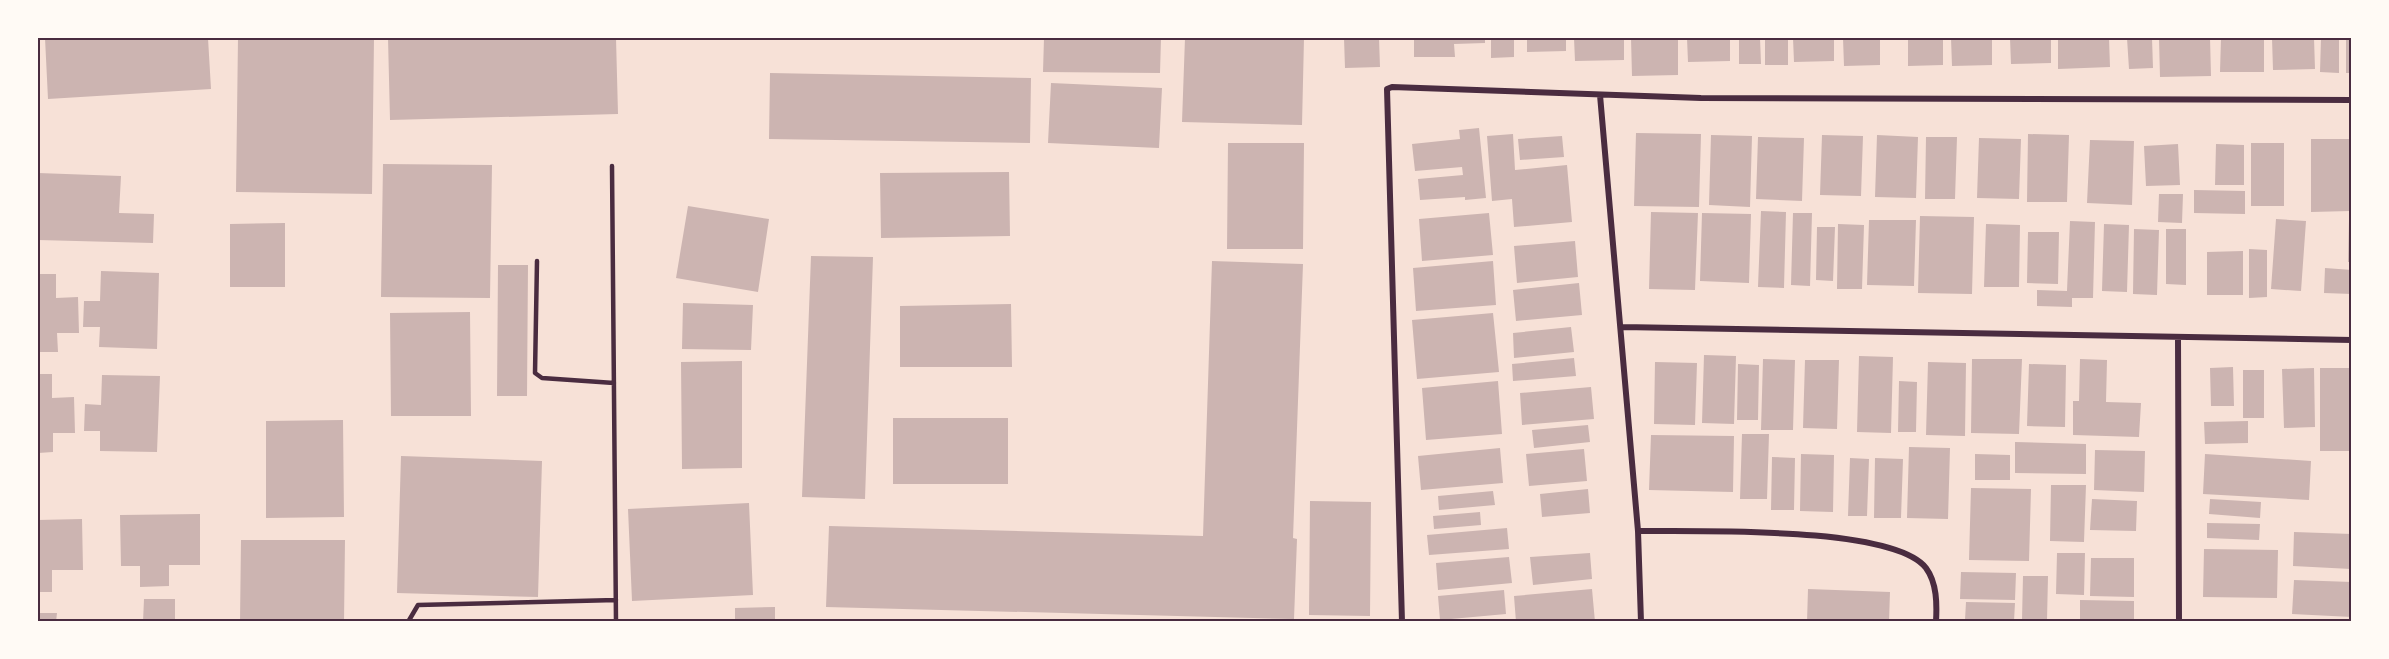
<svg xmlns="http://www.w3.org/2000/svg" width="2389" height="659" viewBox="0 0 2389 659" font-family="'Public Sans',sans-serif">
	<rect width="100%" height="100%" fill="#f7e1d7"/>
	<path fill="#ccb4b1" d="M45 38H208L211 89 48 99Z
		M238 38H374L372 194 236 192Z
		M388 38H616L618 114 390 120Z
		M1044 38H1161L1160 73 1043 72Z
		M1185 38H1304L1302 125 1182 122Z
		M1344 38H1379L1380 67 1345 68Z
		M1414 38H1485V43L1454 44 1455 57H1414Z
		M1491 38H1514V57L1491 58Z
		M1527 38H1566V51L1527 52Z
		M1574 38H1624V60L1575 61Z
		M1631 38H1678V75L1632 76Z
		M1687 38H1730V61L1688 62Z
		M1739 38H1760L1761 64H1739Z
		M1765 38H1788V65H1765Z
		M1793 38H1834V61L1794 62Z
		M1843 38H1880V65L1844 66Z
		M1908 38H1943V65L1908 66Z
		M1951 38H1992V65L1952 66Z
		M2010 38H2051V63L2011 64Z
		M2058 38H2109L2110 67 2058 69Z
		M2127 38H2152L2153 68 2129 69Z
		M2159 38H2210L2211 76 2160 77Z
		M2221 38H2264V72H2220Z
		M2272 38H2314L2315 69 2273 70Z
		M2321 38H2339V73L2320 72Z
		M2346 38H2352V73H2346Z
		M770 73 1031 78 1030 143 769 139Z
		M1051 83 1162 88 1159 148 1048 143Z
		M1479 128 1486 198 1465 200V197L1420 200 1418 179 1463 175 1462 167 1415 171 1412 144 1460 139 1459 130Z
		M1636 133 1701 134 1699 207 1634 206Z
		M1513 134 1515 170 1567 165 1572 222 1514 227 1512 199 1492 201 1487 136Z
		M2028 134 2069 135 2067 202H2027Z
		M1711 135 1752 136 1750 207 1709 205Z
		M1822 135 1863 136 1861 196 1820 195Z
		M1877 135 1918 137 1916 198 1875 197Z
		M1562 136 1564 157 1520 160 1518 139Z
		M1758 137 1804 138 1802 201 1756 199Z
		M1926 137H1957L1955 199H1925Z
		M1979 138 2021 139 2019 199 1977 198Z
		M2311 139H2350V211L2311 212Z
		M2090 140 2134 141 2132 205 2087 203Z
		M1228 143H1304L1303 249H1227Z
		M2251 143H2284V206H2251Z
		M2178 144 2180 185 2146 186 2144 146Z
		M2216 144 2244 145V185H2215Z
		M383 164 492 165 490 298 381 297Z
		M1009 172 1010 236 881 238 880 173Z
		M38 173 121 176 119 213 154 214 153 243 38 240Z
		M2194 190 2245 191V214L2194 213Z
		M2159 194H2183L2182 223 2158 222Z
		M688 206 769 219 758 292 676 278Z
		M1761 211 1786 212 1784 288 1758 287Z
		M1651 212 1698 213 1695 290 1649 289Z
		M1489 213 1493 255 1422 261 1419 219Z
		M1702 213 1751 214 1749 283 1700 281Z
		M1793 213H1812L1810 286 1791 285Z
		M1920 216 1974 217 1972 294 1918 293Z
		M2276 219 2306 221 2301 291 2271 289Z
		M2349 219H2352V262H2348Z
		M1869 220H1916L1914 286 1867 285Z
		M2070 221 2095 222 2093 298H2072V307L2037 306V290L2067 291Z
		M285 223V287H230V224Z
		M1838 224 1864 225 1862 289H1837Z
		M1986 224 2020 225 2019 287H1984Z
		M2104 224 2129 225 2127 292 2102 291Z
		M1817 227H1835L1833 281 1816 280Z
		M2134 229 2159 230 2157 295 2133 294Z
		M2166 229H2186V285L2166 284Z
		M2028 232H2059L2058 284 2027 283Z
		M1575 241 1578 277 1517 283 1514 246Z
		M2249 249 2267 250V297L2249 298Z
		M2243 251V295H2207V252Z
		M811 256 873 257 865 499 802 497Z
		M1212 261 1303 264 1293 538 1297 539 1294 619 826 607 829 526 1203 536Z
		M1493 261 1496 305 1416 311 1413 268Z
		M498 265H528L527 396H497Z
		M2325 268 2352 270V294L2324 293Z
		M101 271 159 273 157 349 99 347 100 327H83L84 301H100Z
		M38 274H56V298L78 297 79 333H57L58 352H38Z
		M1579 283 1582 315 1516 321 1513 290Z
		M683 303 753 305 751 350 682 349Z
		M1011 304 1012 367H900V306Z
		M470 312 471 416H391L390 313Z
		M1493 313 1499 372 1417 379 1412 320Z
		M1571 327 1574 352 1514 358 1513 333Z
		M1704 355 1736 356 1734 424 1702 423Z
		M1859 356 1893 357 1891 433 1857 432Z
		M1574 358 1576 376 1513 381 1512 364Z
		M1763 359 1795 360 1793 430H1761Z
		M1972 359H2022L2019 434 1971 433Z
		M2080 359 2107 360 2106 402 2141 403 2139 437 2073 435V401H2079Z
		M1805 360H1839L1837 429 1803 428Z
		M742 361V468L682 469 681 362Z
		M1655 362 1697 363 1695 425 1654 424Z
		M1928 362 1966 363 1965 436 1926 435Z
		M1738 364 1759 365 1758 420H1737Z
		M2029 364 2066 365 2065 427 2027 426Z
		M2233 367 2234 406H2211L2210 368Z
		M2314 368 2315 427 2284 428 2282 369Z
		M2320 368H2352V451H2320Z
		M2243 370H2264V418H2243Z
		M38 374H52V398L74 397 75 433H53V452L38 453Z
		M102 375 160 376 157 452 100 451V431H84L85 404 101 405Z
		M1498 381 1502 434 1426 440 1422 388Z
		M1899 381 1917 382 1916 432H1898Z
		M1591 387 1594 419 1522 425 1520 393Z
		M893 418H1008V484H893Z
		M343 420 344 517 266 518V421Z
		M2248 421V443L2205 444 2204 422Z
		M1588 425 1590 442 1534 448 1532 430Z
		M1742 434H1769L1767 499H1740Z
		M1651 435 1734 436 1733 492 1649 490Z
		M2015 442 2086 444V474L2015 473Z
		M1909 447 1950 448 1948 519 1907 518Z
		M1500 448 1503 483 1421 490 1418 456Z
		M1584 449 1587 481 1529 486 1526 454Z
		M2095 450 2145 451 2144 492 2094 490Z
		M1801 454 1834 455 1833 512 1800 511Z
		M1975 454 2010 455V480H1975Z
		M2205 454 2311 461 2309 500 2203 494Z
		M401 456 542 461 538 597 397 593Z
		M1772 457 1795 458 1794 510H1771Z
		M1850 458 1869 459 1867 516H1848Z
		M1875 458 1903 459 1901 518H1874Z
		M2051 485H2086L2084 542 2050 541Z
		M1971 488 2031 489 2029 561 1969 560Z
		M1588 489 1590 513 1542 517 1540 494Z
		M1493 491 1495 505 1439 510 1438 496Z
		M2092 499 2137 501 2136 531 2090 530Z
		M2210 499 2261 502 2260 518 2209 514Z
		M1310 501 1371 502 1370 616 1309 615Z
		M749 503 753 595 632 601 628 509Z
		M1480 512 1481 525 1434 529 1433 516Z
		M200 514V565H169V586L140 587V566H121L120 515Z
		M82 519 83 570H52V592H38V520Z
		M2207 523 2260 524 2259 540 2207 538Z
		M1507 528 1509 549 1429 555 1427 535Z
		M2294 532 2352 534 2351 569 2293 566Z
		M241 540H345L344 622H240Z
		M2204 549 2278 550 2277 598 2203 597Z
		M1590 553 1592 579 1533 585 1530 557Z
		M2057 553H2085L2084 595 2056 594Z
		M1509 557 1512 583 1438 590 1436 563Z
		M2091 558H2134V597L2090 596Z
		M1961 572 2016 573 2015 600 1960 599Z
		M2023 576H2048L2047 620H2022Z
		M2294 580 2352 582V617L2292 614Z
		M1592 589 1595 622H1516L1514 596Z
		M1808 589 1890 592 1889 622H1807Z
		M1504 590 1506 614 1440 620 1438 596Z
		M144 599H175V622H143Z
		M2080 600 2134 601V622H2080Z
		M1966 602 2015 603 2014 621 1965 620Z
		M775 607V622H735V608Z
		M38 613H57L56 622H38Z"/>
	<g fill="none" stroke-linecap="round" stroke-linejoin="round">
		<path stroke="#4a2c40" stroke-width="4.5" d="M612 166 616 622
			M537 261 535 373 542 378 614 383
			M408 622 418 605 616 600"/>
		<path stroke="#4a2c40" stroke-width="6" d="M1600 95 1638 531 1641 622
			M1622 327 2352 340
			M2178 338 2179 622
			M1638 531C1695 532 1892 525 1926 568 1937 583 1937 604 1936 622
			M1402 622 1387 89 1392 87 1701 98 2352 100"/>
	</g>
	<rect width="2389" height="659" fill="none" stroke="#fffaf5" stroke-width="78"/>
	<rect x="39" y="39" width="2311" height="581" fill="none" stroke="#4a2c40" stroke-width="2"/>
</svg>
